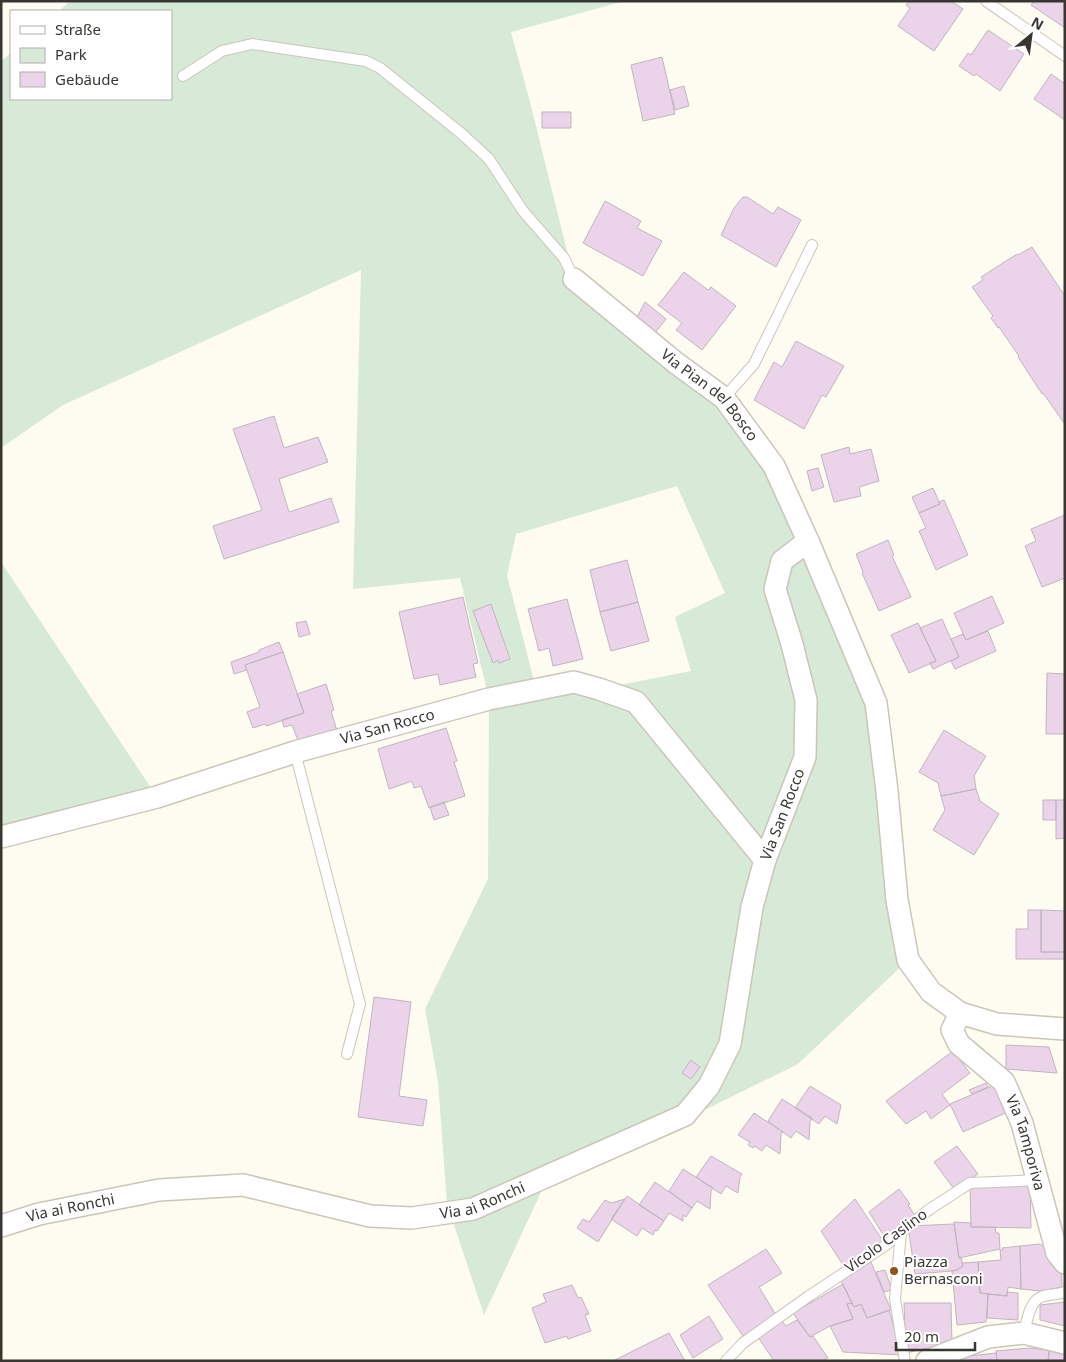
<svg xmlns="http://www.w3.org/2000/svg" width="1066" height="1362" viewBox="0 0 1066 1362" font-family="'Noto Sans',sans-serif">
	<rect width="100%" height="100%" fill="#fefbf0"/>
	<path fill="#d6ead7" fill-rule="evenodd" d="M70 1H625L511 32 530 102 574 279 676 363 774 466 876 703 908 960 798 1064 542 1190 484 1315 447 1204 438 1081 425 1009 488 879 489 699 460 578 353 589 361 270 63 405 1 448V61L11 53V99H171V11H59ZM677 486 725 593 675 617 691 671 599 689H536L507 575 516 534Z
		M1 562 157 797 1 837Z"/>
	<path fill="#ebd3ea" stroke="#c0b5c0" d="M909 1H951L963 9 934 51 898 26 910 8 906 5Z
		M1034 1H1065V28L1031 5Z
		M988 30 1024 54 1000 91 976 74 974 76 959 66 968 53 971 55Z
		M662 57 675 114 643 121 631 65Z
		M1051 74 1065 84V120L1034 99Z
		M684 86 689 106 675 110 670 90Z
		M542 112H571V128H542Z
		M743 197H747L773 214 778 207 801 220 776 267 721 235 734 208Z
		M605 201 641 221 637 228 662 241 643 276 583 243Z
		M1032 247 1065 296 1064 423 1043 393 1042 394 1018 357 1019 356 999 327 998 328 991 318 993 316 972 287 983 280 981 277 1017 254 1018 255Z
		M684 272 708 290 711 287 736 306 702 350 676 330 682 323 658 305Z
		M645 302 666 319 654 334 636 319Z
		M796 341 844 366 826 397 822 395 804 429 754 400 774 362 782 367Z
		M274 416 284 448 318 437 328 462 279 479 289 512 331 498 339 522 224 559 213 526 262 510 233 429Z
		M849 447 850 454 871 449 879 481 859 487 861 496 834 502 821 455Z
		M818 468 824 487 812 491 807 471Z
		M933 488 940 504 919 513 912 497Z
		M944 500 968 555 936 570 919 531 926 528 919 513 940 504 939 502Z
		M1065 515V578L1042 587 1025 546 1036 541 1031 529Z
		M888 540 894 555 892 556 911 597 879 611 862 573 863 572 856 554Z
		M627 560 638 602 600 612 590 570Z
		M992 596 1004 623 966 640 954 613Z
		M463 597 478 663 473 664 476 677 440 685 438 674 414 679 399 612Z
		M567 599 583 659 553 666 549 648 539 651 528 609Z
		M638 602 649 641 611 651 600 612Z
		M491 604 510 659 499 663 498 660 493 663 473 611Z
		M942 619 959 657 933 669 930 663 936 661 920 628Z
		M306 621 310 634 299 637 296 623Z
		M918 623 936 661 909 673 891 635Z
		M988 631 996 651 955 669 951 661 959 657 951 639 963 634 966 640Z
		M279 642 283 652 245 665 247 670 234 674 231 662 259 652V650Z
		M283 652 304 713 266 726 265 724 253 728 247 712 260 707 245 665Z
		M1047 673 1065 674V734H1046Z
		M326 684 334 710 331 711 337 731 299 743 292 725 284 727 282 720 304 713 297 694Z
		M446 728 457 761 454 762 465 796 429 808 421 786 414 788 412 781 389 789 378 749Z
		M944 730 986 756 974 776 976 789 941 796 938 783 919 772Z
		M976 789 980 801 999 814 974 855 933 830 945 810 941 796Z
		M1043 800H1056V820H1043Z
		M1056 800H1065V838L1056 839Z
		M444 802 449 815 434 820 430 807Z
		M1028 910H1041V952H1065V959H1016V929H1028Z
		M1041 910 1065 911V952H1041Z
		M374 997 411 1002 399 1096 427 1100 423 1126 358 1117Z
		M1006 1045 1049 1047 1057 1073 1006 1069Z
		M953 1051 970 1073 942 1094 950 1105 931 1119 926 1111 906 1124 886 1101Z
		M691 1060 700 1067 691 1079 682 1073Z
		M986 1083 988 1087 972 1094 969 1090Z
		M999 1083 1012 1110 963 1132 950 1104Z
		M810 1086 841 1105 837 1124 825 1116 819 1124 795 1108Z
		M782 1099 812 1118 810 1122 809 1140 796 1131 791 1138 768 1121Z
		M754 1113 783 1132 781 1134 780 1154 766 1145 762 1151 755 1146 753 1148 748 1145 750 1142 738 1135Z
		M957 1146 978 1174 954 1189 934 1162Z
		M711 1156 742 1174 740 1177 738 1193 726 1186 721 1194 696 1177Z
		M683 1169 713 1188 711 1191 710 1209 697 1201 692 1208 669 1191Z
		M655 1182 692 1208 686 1217 683 1215V1221L669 1213 664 1221 639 1205Z
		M1030 1183 1031 1228 971 1227 970 1186Z
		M899 1189 910 1204 908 1205 916 1217 887 1241 869 1212Z
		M627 1196 664 1221 657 1231 655 1230 653 1235 642 1228 637 1236 611 1219Z
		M625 1199 598 1242 577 1228 583 1219 589 1222 605 1200 611 1203Z
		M855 1199 885 1244 845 1268 821 1231Z
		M954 1222 971 1223V1227H995L996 1233H999L1000 1249 959 1258Z
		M954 1224 959 1258 961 1257 963 1266 957 1270 952 1271 915 1274 908 1226Z
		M1040 1244 1061 1261 1062 1287 1041 1291 1021 1289 1020 1246Z
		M1020 1246 1021 1289 1008 1287 1007 1296 980 1293 978 1262 1001 1260 1000 1250H1003L1002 1248Z
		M766 1249 782 1273 759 1287 776 1315 743 1336 708 1285Z
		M871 1262 891 1310 867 1318 861 1304 854 1307 839 1277Z
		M978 1262 980 1293 988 1294 986 1322 957 1325 952 1271 957 1270 963 1266 962 1263Z
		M885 1270 892 1290 884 1292 876 1272Z
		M843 1284 852 1303 847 1304 853 1319 830 1326 810 1337 793 1313Z
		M572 1285 578 1298 581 1297 589 1314 585 1315 591 1331 568 1339 567 1336 545 1343 532 1308 546 1302 543 1294Z
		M1007 1292 1018 1293V1320L987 1318 988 1294 1007 1296Z
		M1065 1302V1326L1040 1320V1305Z
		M852 1303 854 1307 861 1304 867 1318 889 1310 902 1355 843 1352 830 1326 853 1319 847 1304Z
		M904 1303H951L952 1343 906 1353Z
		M709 1316 723 1339 693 1358 680 1335Z
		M797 1320 810 1337 813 1336 828 1358 822 1361H774L758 1337 782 1321 786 1326Z
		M669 1333 685 1361H613Z
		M1050 1346 1065 1350V1361H1048Z
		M1029 1348 1049 1350 1048 1361H997L996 1351Z
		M996 1353 997 1361H952L951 1358Z"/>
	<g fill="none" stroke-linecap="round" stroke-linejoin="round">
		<g stroke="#cac6b9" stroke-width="12">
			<path id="lane" d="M986 1 1065 56
				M183 76 222 51 252 44 366 61 380 68 462 134 489 159 523 211 564 258 574 279
				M724 398 754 364 812 245
				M295 752 360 1004 347 1054
				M901 1232 895 1299 905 1361
				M1024 1333C1027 1322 1029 1302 1041 1297 1047 1294 1057 1295 1065 1292
				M726 1361 743 1343 809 1296 886 1245 927 1211 970 1183 1038 1180"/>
		</g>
		<g stroke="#cac6b9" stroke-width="24">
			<g id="street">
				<path id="s1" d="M574 279 676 363 724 398 774 466 808 541"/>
				<path id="s2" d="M1 837 157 797 295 752 489 699 574 682 599 689 636 702 765 860 805 757 806 700 792 644 775 589 782 561 808 541 876 703 887 791 897 900 908 960 931 992 960 1013 997 1024 1065 1029"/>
				<path id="s3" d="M960 1013 952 1030 959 1044 1004 1082 1022 1123 1057 1253 1065 1263"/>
				<path id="s4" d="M1 1226 39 1214 159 1190 243 1185 370 1216 412 1218 473 1209 685 1115 709 1086 730 1044 752 907 765 860"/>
				<path d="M927 1361 988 1337 1024 1333 1065 1343"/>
			</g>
		</g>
		<use href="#lane" stroke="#fff" stroke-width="10"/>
		<use href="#street" stroke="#fff" stroke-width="21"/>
	</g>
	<circle fill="#91521a" stroke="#fff" stroke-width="2" cx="894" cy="1271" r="5"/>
	<g text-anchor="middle" stroke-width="4" stroke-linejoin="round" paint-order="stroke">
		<g font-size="15" fill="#373631" stroke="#fff">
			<text dy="5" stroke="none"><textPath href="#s1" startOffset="179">Via Pian del Bosco</textPath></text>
			<text dy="5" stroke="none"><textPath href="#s2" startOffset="402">Via San Rocco</textPath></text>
			<text dy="5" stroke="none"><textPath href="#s2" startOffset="912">Via San Rocco</textPath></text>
			<text dy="5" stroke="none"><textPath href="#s3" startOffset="158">Via Tamporiva</textPath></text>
			<text dy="5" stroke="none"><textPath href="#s4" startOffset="492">Via ai Ronchi</textPath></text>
			<text dy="5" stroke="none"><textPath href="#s4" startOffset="72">Via ai Ronchi</textPath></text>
			<text transform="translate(886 1241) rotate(-36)" y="5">Vicolo Caslino</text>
		</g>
		<g font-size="15" fill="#373631" stroke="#fff" text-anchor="start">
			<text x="904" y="1267">Piazza<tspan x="904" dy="17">Bernasconi</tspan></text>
		</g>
	</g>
	<rect width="1066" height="1362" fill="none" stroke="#373631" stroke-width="5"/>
	<rect x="10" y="10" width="162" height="90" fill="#ffffff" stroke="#afafad"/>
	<rect x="20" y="26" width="25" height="8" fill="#ffffff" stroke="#afafad"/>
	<text x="55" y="35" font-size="15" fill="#373631">Straße</text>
	<rect x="20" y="48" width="25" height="15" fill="#d6ead7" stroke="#afafad"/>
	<text x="55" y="60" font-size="15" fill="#373631">Park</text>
	<rect x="20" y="72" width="25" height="15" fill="#ebd3ea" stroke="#afafad"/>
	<text x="55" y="85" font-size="15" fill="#373631">Gebäude</text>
	<g transform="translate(1031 35) rotate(29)" stroke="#ffffff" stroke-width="4" paint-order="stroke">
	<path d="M0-4L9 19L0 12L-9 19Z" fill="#373631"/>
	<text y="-8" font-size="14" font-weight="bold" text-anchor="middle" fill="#373631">N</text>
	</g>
	<path d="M896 1342v8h79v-8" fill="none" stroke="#373631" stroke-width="2.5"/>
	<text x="904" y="1342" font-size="15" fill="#373631" stroke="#ffffff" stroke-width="4" paint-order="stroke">20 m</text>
</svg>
